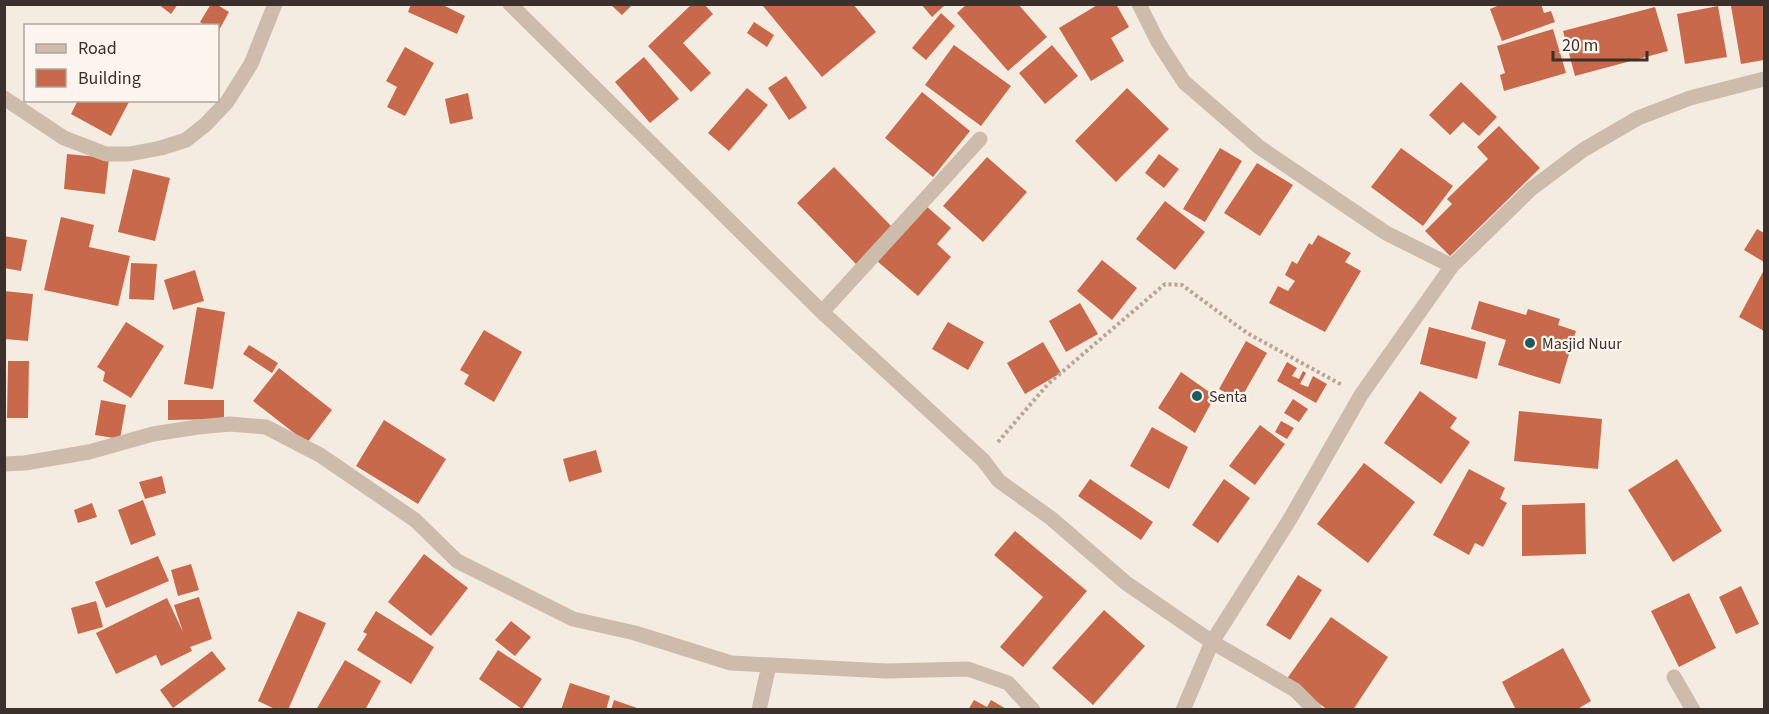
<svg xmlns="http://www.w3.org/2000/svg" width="1769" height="714" viewBox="0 0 1769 714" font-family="'Source Sans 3',sans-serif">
	<rect width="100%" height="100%" fill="#f4ebe1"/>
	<path fill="#c8694b" d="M158 4H178L171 14Z
		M211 4H216L229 12 218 32V26H206L200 22Z
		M411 4H441L465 16 457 34 408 12Z
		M610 4H633L622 15Z
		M692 4H704L713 14 683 43 711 73 691 92 648 46Z
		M765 4H853L876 32 822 77 763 6Z
		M921 4H946L932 17Z
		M967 4H1018L1047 37 1008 71 957 13Z
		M1099 4H1116L1129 27 1111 38 1124 61 1091 81 1059 28Z
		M1502 4H1541L1544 13 1551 11 1555 22 1502 41 1490 9Z
		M1738 4H1764V60L1741 64 1731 6Z
		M1718 6 1727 57 1685 64 1677 14Z
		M1655 7 1668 51 1575 76 1563 31Z
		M941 13 955 26 926 60 912 48Z
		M754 22 774 35 767 47 747 33Z
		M1553 29 1566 73 1504 91 1500 75 1505 73 1497 46Z
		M954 45 1011 86 981 126 925 85Z
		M1052 45 1078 76 1045 104 1019 73Z
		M405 47 434 63 405 116 387 107 397 87 386 81Z
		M644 57 679 99 650 123 615 82Z
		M786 76 807 108 789 120 768 88Z
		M1461 82 1497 117 1479 136 1463 122 1450 135 1429 115Z
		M747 88 768 105 729 151 708 133Z
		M1127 88 1169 129 1116 182 1075 141Z
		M922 92 970 131 933 177 885 138Z
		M468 93 473 119 450 124 445 99Z
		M78 100H130L111 136 71 114Z
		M1499 126 1540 168 1450 256 1425 231 1452 204 1447 199 1488 159 1477 147Z
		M1220 148 1242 161 1205 222 1183 209Z
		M1401 148 1453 186 1423 226 1371 187Z
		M67 154 109 158 105 194 64 189Z
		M1159 154 1179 169 1164 188 1145 173Z
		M987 157 1027 192 983 242 943 206Z
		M1257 163 1293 185 1260 236 1224 213Z
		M834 167 893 228 856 264 797 203Z
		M133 169 170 178 155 241 118 232Z
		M1165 201 1205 232 1175 270 1136 239Z
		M925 205 951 228 937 244 951 257 918 296 877 261Z
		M61 217 94 225 89 247 130 256 118 306 44 290Z
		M1757 229 1764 233V262L1744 250Z
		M1318 235 1351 253 1345 262 1361 271 1325 332 1269 303 1278 286 1288 291 1295 281 1285 275 1292 261 1297 264 1309 243 1312 245Z
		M4 236 27 240 21 271 4 268Z
		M1102 260 1137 288 1112 320 1077 291Z
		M131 263 157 264 154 300 129 299Z
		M195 270 204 301 173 310 164 280Z
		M1764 270V331L1739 317Z
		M4 291 33 294 28 341 4 339Z
		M1479 301 1526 315 1528 309 1560 319 1558 325 1576 331 1560 384 1498 365 1506 340 1471 329Z
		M1080 303 1098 334 1066 352 1049 321Z
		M197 307 225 312 213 389 184 384Z
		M126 322 164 346 131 398 103 381 105 372 97 367Z
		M948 322 984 342 968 370 932 349Z
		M1429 327 1486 342 1477 379 1420 364Z
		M484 330 522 352 494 402 464 384 469 375 460 370Z
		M1246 341 1267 353 1240 400 1219 389Z
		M1043 342 1061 373 1025 394 1007 363Z
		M249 345 278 363 272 373 243 354Z
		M8 361H29L28 418H7Z
		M1287 362 1297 368 1292 376 1299 379 1303 371 1306 373 1300 384 1308 387 1313 376 1327 384 1316 403 1277 381Z
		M279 368 332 410 307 443 253 401Z
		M1181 372 1215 396 1195 433 1158 408Z
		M1420 391 1457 418 1450 428 1470 442 1441 484 1384 443Z
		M1293 399 1308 409 1299 422 1284 413Z
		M101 400 126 405 120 439 95 435Z
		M168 400H224V419L168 420Z
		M1519 411 1602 419 1598 469 1514 461Z
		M384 420 446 459 418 504 356 466Z
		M1281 421 1294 428 1287 439 1275 432Z
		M1260 425 1285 444 1255 485 1229 466Z
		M1152 427 1188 447 1169 489 1130 466Z
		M596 450 602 472 569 482 563 459Z
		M1677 459 1722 531 1673 562 1628 490Z
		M1364 463 1415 502 1368 563 1317 524Z
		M1469 469 1505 488 1500 499 1507 503 1483 547 1475 543 1469 555 1433 535Z
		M162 476 166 493 145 499 139 482Z
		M1090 479 1153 522 1141 540 1078 496Z
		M1224 479 1250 498 1218 543 1192 525Z
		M143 500 156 535 131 545 118 510Z
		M92 503 97 517 78 523 74 510Z
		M1585 503 1586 554 1522 556V505Z
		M1015 531 1087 591 1023 667 1000 647 1043 597 994 555Z
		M424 554 468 588 431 636 388 602Z
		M158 556 169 581 106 608 95 582Z
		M191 564 199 590 178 596 171 570Z
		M1298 575 1322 590 1290 640 1266 625Z
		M1741 586 1759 624 1736 634 1719 597Z
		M1689 593 1716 648 1679 667 1651 611Z
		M199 597 212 639 190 647 192 651 161 666 156 655 116 674 96 633 167 598 183 632 174 605Z
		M96 601 103 627 78 634 71 608Z
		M1104 610 1145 646 1093 705 1052 668Z
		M298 611 326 623 288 710H277L258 701Z
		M376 611 434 647 411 684 357 650 367 634 363 632Z
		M1331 617 1388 657 1353 710H1328L1286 680Z
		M511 621 531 637 515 656 495 640Z
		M1563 648 1591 701 1576 710H1516L1502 682Z
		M498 650 542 679 522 709 479 679Z
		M212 651 226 669 173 708 160 690Z
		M345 660 381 681 365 710H316Z
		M570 683 610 696 606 710H561Z
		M614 700 640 709V710H611Z
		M974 700 987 707 991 700 1008 710H968Z"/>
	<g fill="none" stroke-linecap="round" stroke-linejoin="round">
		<path stroke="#b9a596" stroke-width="4" stroke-dasharray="3 3" stroke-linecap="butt" d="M998 442 1048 384 1165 284 1182 285 1247 333 1342 385"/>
		<path stroke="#cdbbac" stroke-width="15" d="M510 4 822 312 983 460 999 481 1052 519 1126 583 1212 642 1295 690 1315 710
			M1139 4 1158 42 1184 82 1259 147 1386 233 1452 266
			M4 98 64 138 106 154H129L161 148 186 140 205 125 227 102 251 64 275 4
			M822 312 980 139
			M4 464 25 463 89 452 153 434 198 427 230 424 266 427 320 455 415 520 457 561 573 619 635 633 731 663 886 671 968 669 1008 683 1033 710
			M1674 677 1693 710
			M759 710 769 665
			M1183 710 1212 642 1290 519 1361 395 1452 266 1531 189 1583 150 1638 118 1690 98 1764 79"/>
	</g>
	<g fill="#1f5a5e" stroke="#fbf5ee" stroke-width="2">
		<circle cx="1530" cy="343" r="6"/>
		<circle cx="1197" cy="396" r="6"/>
	</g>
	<g text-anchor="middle" stroke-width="4.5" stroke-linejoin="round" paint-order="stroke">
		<g font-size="16" fill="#3b302b" stroke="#fbf5ee" text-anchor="start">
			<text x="1542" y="349">Masjid Nuur</text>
			<text x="1209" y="402">Senta</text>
		</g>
	</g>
	<rect width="1769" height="714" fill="none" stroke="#3b302b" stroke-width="12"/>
	<rect x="24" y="24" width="195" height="78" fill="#fbf5ee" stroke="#aea6a0" stroke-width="1.5"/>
	<rect x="36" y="44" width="30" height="9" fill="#cdbbac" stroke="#aea6a0" stroke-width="1.5"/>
	<text x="78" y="54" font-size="18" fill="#3b302b">Road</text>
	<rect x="36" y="69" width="30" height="18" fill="#c8694b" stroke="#aea6a0" stroke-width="1.5"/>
	<text x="78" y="84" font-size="18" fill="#3b302b">Building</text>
	<path d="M1553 51v9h94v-9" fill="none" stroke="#3b302b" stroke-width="3"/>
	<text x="1562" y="51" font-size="18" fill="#3b302b" stroke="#fbf5ee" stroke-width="4.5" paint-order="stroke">20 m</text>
</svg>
